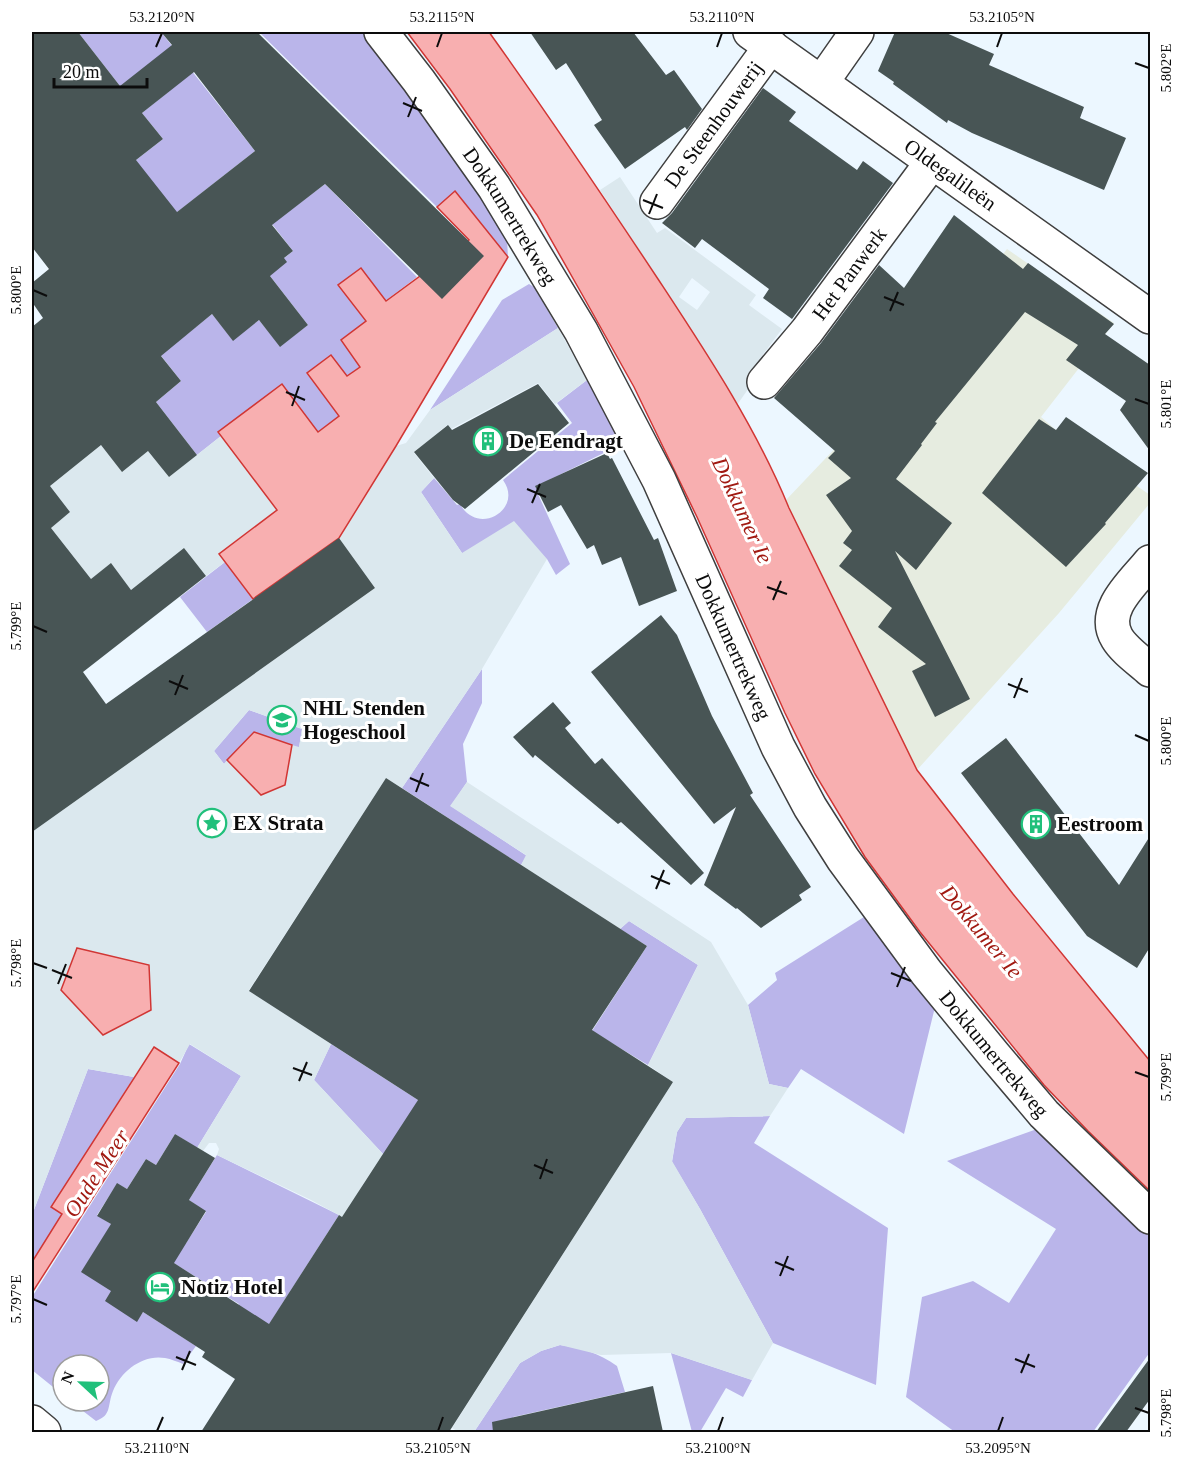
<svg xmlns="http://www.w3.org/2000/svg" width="1182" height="1464" viewBox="0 0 1182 1464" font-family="Georgia,serif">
	<rect width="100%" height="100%" fill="#ecf7ff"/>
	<path fill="#e6ece0" d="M1007 249 1114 323 1041 417 1056 430 1150 495V503L1059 613 917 770 786 500 937 341Z"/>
	<path fill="#bab5ea" d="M78 32H161L255 151 157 228 136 160 163 139 142 113 168 92 120 86Z
		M259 32H364L448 142 507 240 508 257 456 192 437 207Z
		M325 184 417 277 385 301 366 321 361 366 347 376 307 373 339 416 318 432H218L221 436 197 455 156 402 181 381 140 329 165 309 186 335 212 314 233 340 259 320 280 346 308 325 267 272 293 251 272 224Z
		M529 284 534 287 558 328 430 410 502 300Z
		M587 380 624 443 551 479 537 492 570 564 556 575 547 559 462 553 421 492 434 478 457 505 460 504C478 537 524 509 503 480L572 423 557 403Z
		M225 562 253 599 207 632 180 597Z
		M482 669V703L463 744 467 782 451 806 527 856 521 865 402 788Z
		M249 710 302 729 299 748 254 732 224 764 214 751Z
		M864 917 935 1007 904 1134 801 1069 788 1088 769 1084 748 1005 777 980 775 973Z
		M629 921 698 965 648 1065 592 1031 647 946 620 929Z
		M189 1044 241 1076 197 1148 175 1134 156 1165 146 1159 127 1189 117 1184 97 1215 111 1224V1291L137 1321 143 1312 196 1346 183 1364C178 1362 171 1359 165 1358 143 1354 121 1371 113 1391 107 1406 112 1415 96 1421L70 1401H99V1365H63V1395L32 1370V1297L180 1064Z
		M331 1044 418 1100 390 1159 383 1154 314 1080Z
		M88 1069 134 1077 52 1206 62 1214 32 1262V1215Z
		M770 1116 754 1143 888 1228 876 1385 773 1343 700 1209 672 1162 677 1132 686 1118Z
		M1037 1129 1150 1237V1352L1093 1432H955L906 1397 922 1297 973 1281 1009 1303 1056 1229 947 1161Z
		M217 1155 339 1215 261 1337 230 1318 239 1304 164 1257 186 1243 206 1212 189 1200Z
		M560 1345C582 1348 599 1353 617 1366L625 1392 513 1417 515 1429 501 1432H474L520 1363 541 1351Z
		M671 1353 752 1380 743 1397 726 1388 700 1432H692Z"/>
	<path fill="#dbe8ee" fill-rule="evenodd" d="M620 177 657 233 665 228 756 295 749 305 782 329 746 377 753 382 737 405 696 337 600 190ZM692 278 710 292 697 310 679 297Z
		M558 328 587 380 555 404 538 383 451 429 447 425 414 453 434 478 421 492 462 553 514 521 547 559 482 669 402 788 386 778 249 990 331 1044 314 1080 383 1154 363 1184 346 1219 311 1200 217 1155 219 1149 216 1143H209L203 1151 197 1148 241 1076 190 1044 179 1063 154 1047 134 1077 88 1069 32 1215V832L375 588 339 538 396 446 406 443 430 410ZM249 710 302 729 299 747 292 745 285 785 261 794 227 760 224 764 214 751Z
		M221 436 277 510 219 553 225 562 206 576 184 549 131 590 111 564 91 579 51 528 70 512 50 486 101 445 122 471 148 451 169 477Z
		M467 782 711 942 748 1005 769 1084 788 1088 770 1116 686 1118 677 1132 672 1161 700 1209 773 1343 752 1380 671 1353 601 1355 560 1345 541 1351 520 1363 474 1432H459L452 1428 673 1082 648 1065 698 965 629 921 620 929 521 865 526 855 450 806Z"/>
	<path fill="#f8afb0" stroke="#d13634" stroke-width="1.5" d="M407 32H489C547 113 603 196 658 279 706 352 756 427 789 508L917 770 1013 894 1150 1061V1191L1088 1131 1044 1085 920 932 865 857 815 774 785 713 697 517 634 387 583 296 537 215 450 89Z
		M455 191 508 257 396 446 339 538 253 599 219 554 277 510 218 432 282 384 318 432 339 416 307 373 331 355 347 376 360 367 341 340 366 321 338 285 361 268 386 301 469 240 437 207Z
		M254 732 292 745 285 785 261 795 227 760Z
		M77 948 149 965 151 1010 103 1035 61 990Z
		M154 1047 179 1063 32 1293V1262L62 1214 51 1207Z"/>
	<path fill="#485555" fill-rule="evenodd" d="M32 32H78L120 86 172 45 161 32H257L484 256 442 299 325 184 272 225 293 251 284 258 287 262 270 276 308 325 280 347 259 320 233 341 212 314 161 356 181 381 156 402 197 455 169 477 148 451 122 472 101 445 50 486 70 512 51 528 91 579 111 563 131 590 184 548 206 576 83 672 106 704 339 538 375 588 32 832V327L43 318 32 302V283L49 269 32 247ZM194 72 255 151 177 212 136 160 163 139 142 113Z
		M530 32H633L666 75 674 70 702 109 687 130 685 127 625 169 594 125 602 120 566 63 556 70Z
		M895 32H944L994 54 989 65 1084 107 1080 118 1126 138 1104 190 972 133 948 120 947 123 893 84 894 82 878 71Z
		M763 88 796 112 789 121 857 170 863 161 893 183 792 319 763 298 769 289 702 239 695 248 662 223 672 213Z
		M954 215 1023 269 1028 263 1114 324 1105 334 1150 365V451L1120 410 1126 401 1066 360 1078 345 1025 312 935 422 937 423 921 444 922 445 896 479 952 523 916 570 895 551 970 699 935 717 912 671 926 664 878 627 892 608 839 566 852 550 843 543 852 531 826 495 851 478 828 458 835 451 774 398 821 343 879 265 904 288Z
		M538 384 569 423 465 509 453 500 414 452 448 425 452 430Z
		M1066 417 1148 473 1105 523 1106 524 1066 567 982 493 1039 419 1056 430Z
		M607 453 610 459 612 458 654 540 658 538 677 591 639 606 621 557 602 565 594 545 587 549 561 505 548 512 535 486Z
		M661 615 677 635 712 716 753 793 750 795 811 887 799 895 802 900 761 928 737 908 736 909 704 885 736 807 714 824 591 672Z
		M553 702 571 723 565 728 595 764 602 758 704 873 691 885 621 822 618 824 535 755 533 758 513 737Z
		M1006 738 1119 885 1150 836V947L1137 968 1087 936 961 773Z
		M386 778 647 946 592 1030 673 1082 449 1432H201L235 1379 202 1357 205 1352 143 1312 137 1322 105 1301 111 1291 81 1272 111 1224 97 1216 117 1183 127 1189 146 1159 156 1165 175 1134 215 1158 189 1200 206 1211 174 1263 269 1324 339 1215 342 1217 418 1100 249 991Z
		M1150 1358V1399L1126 1432H1096Z
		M653 1386 663 1432H493L492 1422Z"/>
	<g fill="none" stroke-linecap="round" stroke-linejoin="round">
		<g stroke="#3f3f3f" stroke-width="36">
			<g id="minor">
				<path id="s1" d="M381 32 419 81 494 187 581 331 659 480 778 747 810 807 843 859 926 972 994 1055 1044 1114 1150 1217"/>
				<path id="s2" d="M750 32 1150 317"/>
				<path d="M822 82 857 32"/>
				<path id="s3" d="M657 202 771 46"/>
				<path id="s4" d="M764 382 807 331 932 162"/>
				<path d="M1150 562C1134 582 1100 610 1117 638 1124 650 1140 661 1150 670"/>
				<path d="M32 1422 44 1432"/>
			</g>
		</g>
		<use href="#minor" stroke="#fff" stroke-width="33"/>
	</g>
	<path fill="none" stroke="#0c0c0c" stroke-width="2" d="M156 47 162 33M437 47 442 33M717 47 722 33M997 47 1002 33M1135 63 1149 68M403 103 422 111M408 117 416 97M643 200 663 208M649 214 657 194M33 290 47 296M884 297 904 305M890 311 898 292M286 392 305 400M1135 399 1149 404M292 406 299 386M527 489 546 497M532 503 540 484M767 587 787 594M773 600 781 581M33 626 47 632M169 681 188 689M1008 684 1028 692M175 695 183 675M1014 698 1022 678M1135 735 1149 741M410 778 429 786M416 792 423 773M651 876 670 884M656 889 664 870M33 963 47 968M52 970 72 978M891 973 911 981M58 984 66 964M897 987 905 967M293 1068 312 1075M1135 1072 1149 1077M299 1081 307 1062M534 1165 553 1173M540 1179 547 1159M775 1262 794 1270M780 1276 788 1256M33 1299 47 1305M176 1357 196 1365M1015 1359 1035 1367M182 1370 190 1351M1021 1373 1029 1354M1135 1408 1149 1413M157 1431 163 1417M438 1431 443 1417M718 1431 723 1417M998 1431 1003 1417"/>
	<defs>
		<g id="building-ring" transform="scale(1.5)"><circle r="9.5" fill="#fff" stroke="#21c07b" stroke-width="1.5"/><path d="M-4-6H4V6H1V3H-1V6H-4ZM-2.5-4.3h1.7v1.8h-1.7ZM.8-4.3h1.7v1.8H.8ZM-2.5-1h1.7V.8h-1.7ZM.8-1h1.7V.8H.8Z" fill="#21c07b"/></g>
		<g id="university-ring" transform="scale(1.5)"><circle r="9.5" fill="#fff" stroke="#21c07b" stroke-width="1.5"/><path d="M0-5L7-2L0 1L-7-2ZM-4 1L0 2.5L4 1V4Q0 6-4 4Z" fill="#21c07b"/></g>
		<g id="sight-ring" transform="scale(1.5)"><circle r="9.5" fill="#fff" stroke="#21c07b" stroke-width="1.5"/><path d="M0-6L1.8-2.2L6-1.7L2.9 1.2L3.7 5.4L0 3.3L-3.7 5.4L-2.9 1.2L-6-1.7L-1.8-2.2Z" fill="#21c07b"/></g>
		<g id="hotel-ring" transform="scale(1.5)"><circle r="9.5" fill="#fff" stroke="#21c07b" stroke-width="1.5"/><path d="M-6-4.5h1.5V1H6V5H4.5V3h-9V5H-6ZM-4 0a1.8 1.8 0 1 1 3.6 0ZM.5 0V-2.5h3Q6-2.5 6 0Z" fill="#21c07b"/></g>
	</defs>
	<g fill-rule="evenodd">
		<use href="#building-ring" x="488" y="441"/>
		<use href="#university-ring" x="282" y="720"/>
		<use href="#sight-ring" x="212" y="823"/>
		<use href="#building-ring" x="1036" y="824"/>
		<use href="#hotel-ring" x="160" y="1287"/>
	</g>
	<g text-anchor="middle" stroke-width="6" stroke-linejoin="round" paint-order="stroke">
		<g font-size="21" fill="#0c0c0c" stroke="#fff">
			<text dy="7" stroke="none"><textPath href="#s3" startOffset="96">De Steenhouwerij</textPath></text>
			<text dy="7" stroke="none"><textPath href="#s2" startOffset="246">Oldegalileën</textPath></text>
			<text dy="7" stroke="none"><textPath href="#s1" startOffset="225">Dokkumertrekweg</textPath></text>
			<text dy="7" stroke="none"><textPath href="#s4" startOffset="138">Het Panwerk</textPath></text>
			<text dy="7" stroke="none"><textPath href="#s1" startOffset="711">Dokkumertrekweg</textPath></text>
			<text dy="7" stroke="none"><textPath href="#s1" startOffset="1197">Dokkumertrekweg</textPath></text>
		</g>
		<g font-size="21" font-weight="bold" fill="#0c0c0c" stroke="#fff" text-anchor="start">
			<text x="509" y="448">De Eendragt</text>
			<text x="303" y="715">NHL Stenden<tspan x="303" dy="24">Hogeschool</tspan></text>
			<text x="233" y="830">EX Strata</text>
			<text x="1057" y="831">Eestroom</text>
			<text x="181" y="1294">Notiz Hotel</text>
		</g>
		<g font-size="22" font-style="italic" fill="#a11a12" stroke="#fff">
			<text transform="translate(743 510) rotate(65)" y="8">Dokkumer Ie</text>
			<text transform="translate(982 931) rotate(50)" y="8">Dokkumer Ie</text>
			<text transform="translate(96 1173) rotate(-57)" y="8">Oude Meer</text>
		</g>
	</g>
	<rect width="1182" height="1464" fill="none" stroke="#ffffff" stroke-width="66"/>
	<g transform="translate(81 1383) rotate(292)"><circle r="28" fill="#ffffff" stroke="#9e9e9e" stroke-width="1.5"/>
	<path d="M0-4.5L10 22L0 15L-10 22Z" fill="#21c07b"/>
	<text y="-9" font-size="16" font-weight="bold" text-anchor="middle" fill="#0c0c0c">N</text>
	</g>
	<path d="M54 78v9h93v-9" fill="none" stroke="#0c0c0c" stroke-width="3"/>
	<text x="63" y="78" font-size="18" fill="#0c0c0c" stroke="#ffffff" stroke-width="4.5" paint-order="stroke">20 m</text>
	<rect x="33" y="33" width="1116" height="1398" fill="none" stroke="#0c0c0c" stroke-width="2"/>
	<g font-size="15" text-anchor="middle" fill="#0c0c0c">
		<text x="162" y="22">53.2120°N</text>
		<text x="442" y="22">53.2115°N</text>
		<text x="722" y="22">53.2110°N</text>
		<text x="1002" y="22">53.2105°N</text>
		<text transform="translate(1166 68) rotate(-90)" y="5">5.802°E</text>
		<text transform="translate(16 290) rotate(-90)" y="5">5.800°E</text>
		<text transform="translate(1166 404) rotate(-90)" y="5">5.801°E</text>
		<text transform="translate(16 626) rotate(-90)" y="5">5.799°E</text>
		<text transform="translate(1166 741) rotate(-90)" y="5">5.800°E</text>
		<text transform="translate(16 963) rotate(-90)" y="5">5.798°E</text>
		<text transform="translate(1166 1077) rotate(-90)" y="5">5.799°E</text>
		<text transform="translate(16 1299) rotate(-90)" y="5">5.797°E</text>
		<text transform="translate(1166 1413) rotate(-90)" y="5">5.798°E</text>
		<text x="157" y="1453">53.2110°N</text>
		<text x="438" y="1453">53.2105°N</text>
		<text x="718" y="1453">53.2100°N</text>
		<text x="998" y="1453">53.2095°N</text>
	</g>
</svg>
